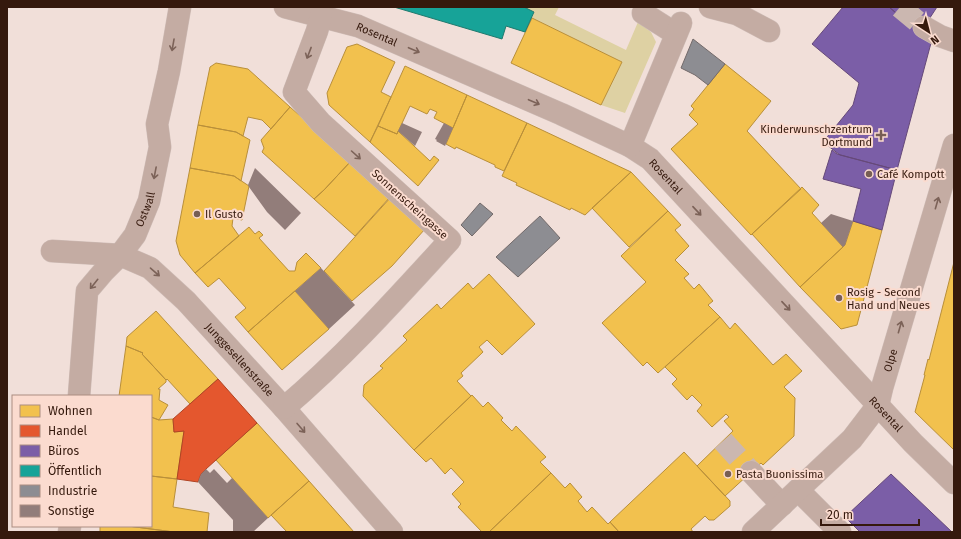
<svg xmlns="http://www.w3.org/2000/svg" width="961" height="539" viewBox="0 0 961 539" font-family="'Fira Sans',sans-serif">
	<rect width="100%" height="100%" fill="#f1dfd9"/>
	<path fill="#ded1a3" d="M524 7H559L555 15 626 50 638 22 651 32 656 42 625 113 601 105 622 62 532 18 534 12Z"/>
	<path fill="#f2c14e" stroke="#b98f3a" d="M532 18 622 62 601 105 511 63Z
		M357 44 395 62 381 92 391 97 370 142 329 105 327 93 347 47Z
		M216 63 248 69 290 107 271 129 262 120 248 117 243 136 236 132 198 125 210 67Z
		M725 64 771 101 747 131 801 189 751 235 671 149 698 124 689 115 694 109 691 106Z
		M405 66 467 95 453 128 434 118 437 112 430 109 427 114 410 106 397 134 378 126Z
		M467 95 527 123 504 171 495 167V165L456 147 455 149 446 144Z
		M290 107 351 161 324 190 314 199 262 152 264 148 261 140Z
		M527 123 631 172 585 215 571 208 570 210 516 185 517 183 502 176Z
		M198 125 236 132 250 140 241 181 234 176 190 168Z
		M378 126 397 134 398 131 430 161 434 156 439 160 418 186 370 142Z
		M351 161 390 197 355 236 314 199 324 190Z
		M190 168 234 176 249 186 242 220 233 218 232 226 239 236 195 273 180 255 176 241Z
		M631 172 668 211 629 247 592 208Z
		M802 187 819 205 812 213 843 247 800 287 752 234Z
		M391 197 425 229 392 266 352 301 324 271Z
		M668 211 681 225 675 230 689 246 675 260 689 274 684 278 694 289 699 284 713 301 708 305 720 317 658 373 647 362 643 366 602 323 646 282 621 256Z
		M853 221 882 230 857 325 841 329 800 287 845 245Z
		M249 227 255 234 259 231 263 235 259 238 289 271H295L297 262 306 253 321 268 248 332 235 317 246 308 219 278 208 287 195 273Z
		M954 262V450L915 412 925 375H924L928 359 929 360Z
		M489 274 535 324 502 355 487 340 479 347 483 352 461 373 463 376 457 381 471 396 414 450 363 396 364 385 383 368 380 366 407 340 403 336 437 304 441 309 468 283 473 289Z
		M295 291 329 329 282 370 248 332Z
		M156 311 218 379 190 404 167 379 166 380 142 354 143 353 126 346 127 337Z
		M720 317 730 329 735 323 773 365 786 354 802 371 784 387 795 398 794 436 763 465 761 463 725 496 697 466 733 431 724 421 729 417 726 414 712 427 697 411 702 405 692 395 687 400 672 384 677 379 665 367Z
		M126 346 143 353 142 354 166 380V382L158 389H160L159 400 168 405 159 420 151 417V396H119Z
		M472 395 483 407 488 402 503 418 501 420 512 431 516 426 546 457 540 462 551 473 489 532H482L458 507 461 504 452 494 464 482 451 468 445 474 431 458 426 462 414 450Z
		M151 417 159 420 173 419 174 432 184 431 177 479 151 476Z
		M257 423 309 481 268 518 216 460Z
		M684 452 730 501V506L714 520H709L705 516 691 529 693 532H619L610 522Z
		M551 473 565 488 570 483 582 497 578 501 587 512 592 507 608 524 610 522 619 532H489Z
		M151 476 177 479 173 507 209 513 207 532H174L128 526H151Z
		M309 481 354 532H287L271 515Z
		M100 526H128L174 532H100Z"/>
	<path fill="#e4572e" stroke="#b04424" d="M218 379 257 423 206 469 201 474 198 482 177 479 184 431 174 432 173 419Z"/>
	<path fill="#7b5ea7" stroke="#664979" d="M843 7H889L931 43 897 170 840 155 823 142 853 105 859 83 812 44Z
		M889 7H937L920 33Z
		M832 150 837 154 897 170 882 230 853 221 861 189 823 179Z
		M891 474 952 532H860L845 517Z"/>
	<path fill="#17a398" stroke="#207a6e" d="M394 7H524L534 12 525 32 506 26 502 39Z"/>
	<path fill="#8d8d92" stroke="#736a6a" d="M693 39 725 64 708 85 695 75 681 68Z
		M480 203 493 214 472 236 461 225Z
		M540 216 560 238 518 277 496 257Z"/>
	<path fill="#927d7a" d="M402 123 422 132 415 146 398 131Z
		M444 123 453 128 445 146 436 141 437 140 435 139Z
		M255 168 301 213 285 230 267 212 249 187 248 185Z
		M831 214 853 221 845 245 843 247 821 223Z
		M321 268 355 305 329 329 295 291Z
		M206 469 210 473 214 469 227 483 232 478 268 518 253 532H233V520L198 482 201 474Z"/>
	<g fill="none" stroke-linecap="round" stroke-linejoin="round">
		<path stroke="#cbb7b0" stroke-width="22" stroke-dasharray="22 11" stroke-linecap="butt" d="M900 7 924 27
			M723 441 751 472"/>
		<g stroke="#cebcb6" stroke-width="23">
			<g id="minor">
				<path id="s1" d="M285 7 358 26 561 114 630 146 650 159 913 443 954 483"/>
				<path d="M710 7 737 14 769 31"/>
				<path d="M643 13 676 34"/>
				<path d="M924 27 940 36 954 41"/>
				<path d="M630 146 681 23"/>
				<path id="s2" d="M52 251 120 255 150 268 186 301 284 408 392 532"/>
				<path id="s3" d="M79 396 87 291 104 271 120 255 135 235 149 201 160 147 157 124 169 71 180 7"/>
				<path d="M284 408C344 357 397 298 450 240L321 123 294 92 317 31 321 16"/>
				<path d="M751 472 782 505"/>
				<path d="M798 490 840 532"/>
				<path d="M69 532 70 526"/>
				<path id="s4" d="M753 532 852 439 878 405 882 388 954 145"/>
			</g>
		</g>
		<use href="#minor" stroke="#c4aca3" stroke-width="22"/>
	</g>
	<defs><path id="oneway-shaft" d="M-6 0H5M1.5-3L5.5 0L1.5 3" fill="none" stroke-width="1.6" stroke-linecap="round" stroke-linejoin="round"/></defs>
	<g stroke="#7c6258">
		<use href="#oneway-shaft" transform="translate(173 45) rotate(100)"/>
		<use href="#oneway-shaft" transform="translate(414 50) rotate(23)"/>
		<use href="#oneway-shaft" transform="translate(309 53) rotate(111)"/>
		<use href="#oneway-shaft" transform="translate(534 102) rotate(23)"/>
		<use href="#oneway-shaft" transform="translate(356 155) rotate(42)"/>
		<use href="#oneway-shaft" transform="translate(155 173) rotate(101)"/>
		<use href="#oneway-shaft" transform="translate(937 203) rotate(-74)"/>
		<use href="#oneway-shaft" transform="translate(697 211) rotate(47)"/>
		<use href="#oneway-shaft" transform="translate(155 272) rotate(41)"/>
		<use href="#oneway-shaft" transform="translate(94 284) rotate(129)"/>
		<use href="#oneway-shaft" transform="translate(786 306) rotate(47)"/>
		<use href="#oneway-shaft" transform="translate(900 327) rotate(-74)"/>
		<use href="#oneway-shaft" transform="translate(301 428) rotate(49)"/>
	</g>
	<g fill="#775e54" stroke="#fbdbcf" stroke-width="1.5">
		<path d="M879 129h4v4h4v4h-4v4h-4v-4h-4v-4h4z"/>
		<circle cx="869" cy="174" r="4"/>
		<circle cx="197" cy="214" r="4"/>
		<circle cx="839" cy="298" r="4"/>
		<circle cx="728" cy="474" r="4"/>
	</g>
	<g text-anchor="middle" stroke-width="4" stroke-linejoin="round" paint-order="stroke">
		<g font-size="11" fill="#35190d" stroke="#fbdbcf">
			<text dy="4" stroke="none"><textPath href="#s1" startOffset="96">Rosental</textPath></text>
			<text dy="4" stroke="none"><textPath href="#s1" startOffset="420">Rosental</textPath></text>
			<text transform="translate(410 204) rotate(42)" y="4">Sonnenscheingasse</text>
			<text dy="4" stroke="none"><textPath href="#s3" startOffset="207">Ostwall</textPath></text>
			<text dy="4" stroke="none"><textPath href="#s2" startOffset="229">Junggesellenstraße</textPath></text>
			<text dy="4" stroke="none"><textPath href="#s4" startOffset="225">Olpe</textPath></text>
			<text dy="4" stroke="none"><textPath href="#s1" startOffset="744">Rosental</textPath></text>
		</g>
		<g font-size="11" fill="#35190d" stroke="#fbdbcf" text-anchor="start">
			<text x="872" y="133" text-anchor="end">Kinderwunschzentrum<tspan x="872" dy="13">Dortmund</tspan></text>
			<text x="877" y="178">Café Kompott</text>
			<text x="205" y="218">Il Gusto</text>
			<text x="847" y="296">Rosig - Second<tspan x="847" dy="13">Hand und Neues</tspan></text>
			<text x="736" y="478">Pasta Buonissima</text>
		</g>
	</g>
	<rect width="961" height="539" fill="none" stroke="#35190d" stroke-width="16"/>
	<rect x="12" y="395" width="140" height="132" fill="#fbdbcf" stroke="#ac8d81"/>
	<rect x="20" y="405" width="20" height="12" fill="#f2c14e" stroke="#ac8d81"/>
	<text x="48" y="415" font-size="12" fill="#35190d">Wohnen</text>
	<rect x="20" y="425" width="20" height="12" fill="#e4572e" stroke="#ac8d81"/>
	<text x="48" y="435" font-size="12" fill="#35190d">Handel</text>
	<rect x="20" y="445" width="20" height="12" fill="#7b5ea7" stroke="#ac8d81"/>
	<text x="48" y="455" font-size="12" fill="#35190d">Büros</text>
	<rect x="20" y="465" width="20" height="12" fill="#17a398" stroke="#ac8d81"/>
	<text x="48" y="475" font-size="12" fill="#35190d">Öffentlich</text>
	<rect x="20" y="485" width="20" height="12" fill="#8d8d92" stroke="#ac8d81"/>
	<text x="48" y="495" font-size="12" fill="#35190d">Industrie</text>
	<rect x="20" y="505" width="20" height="12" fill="#927d7a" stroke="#ac8d81"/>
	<text x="48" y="515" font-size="12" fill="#35190d">Sonstige</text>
	<g transform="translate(929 32) rotate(144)" stroke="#fbdbcf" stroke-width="3" paint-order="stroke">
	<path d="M0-3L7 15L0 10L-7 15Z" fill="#35190d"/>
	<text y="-6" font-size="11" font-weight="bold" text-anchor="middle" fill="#35190d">N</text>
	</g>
	<path d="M821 519v6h98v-6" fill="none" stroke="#35190d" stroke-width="2"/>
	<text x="827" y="519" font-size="12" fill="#35190d" stroke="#fbdbcf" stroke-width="3" paint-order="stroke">20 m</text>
</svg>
